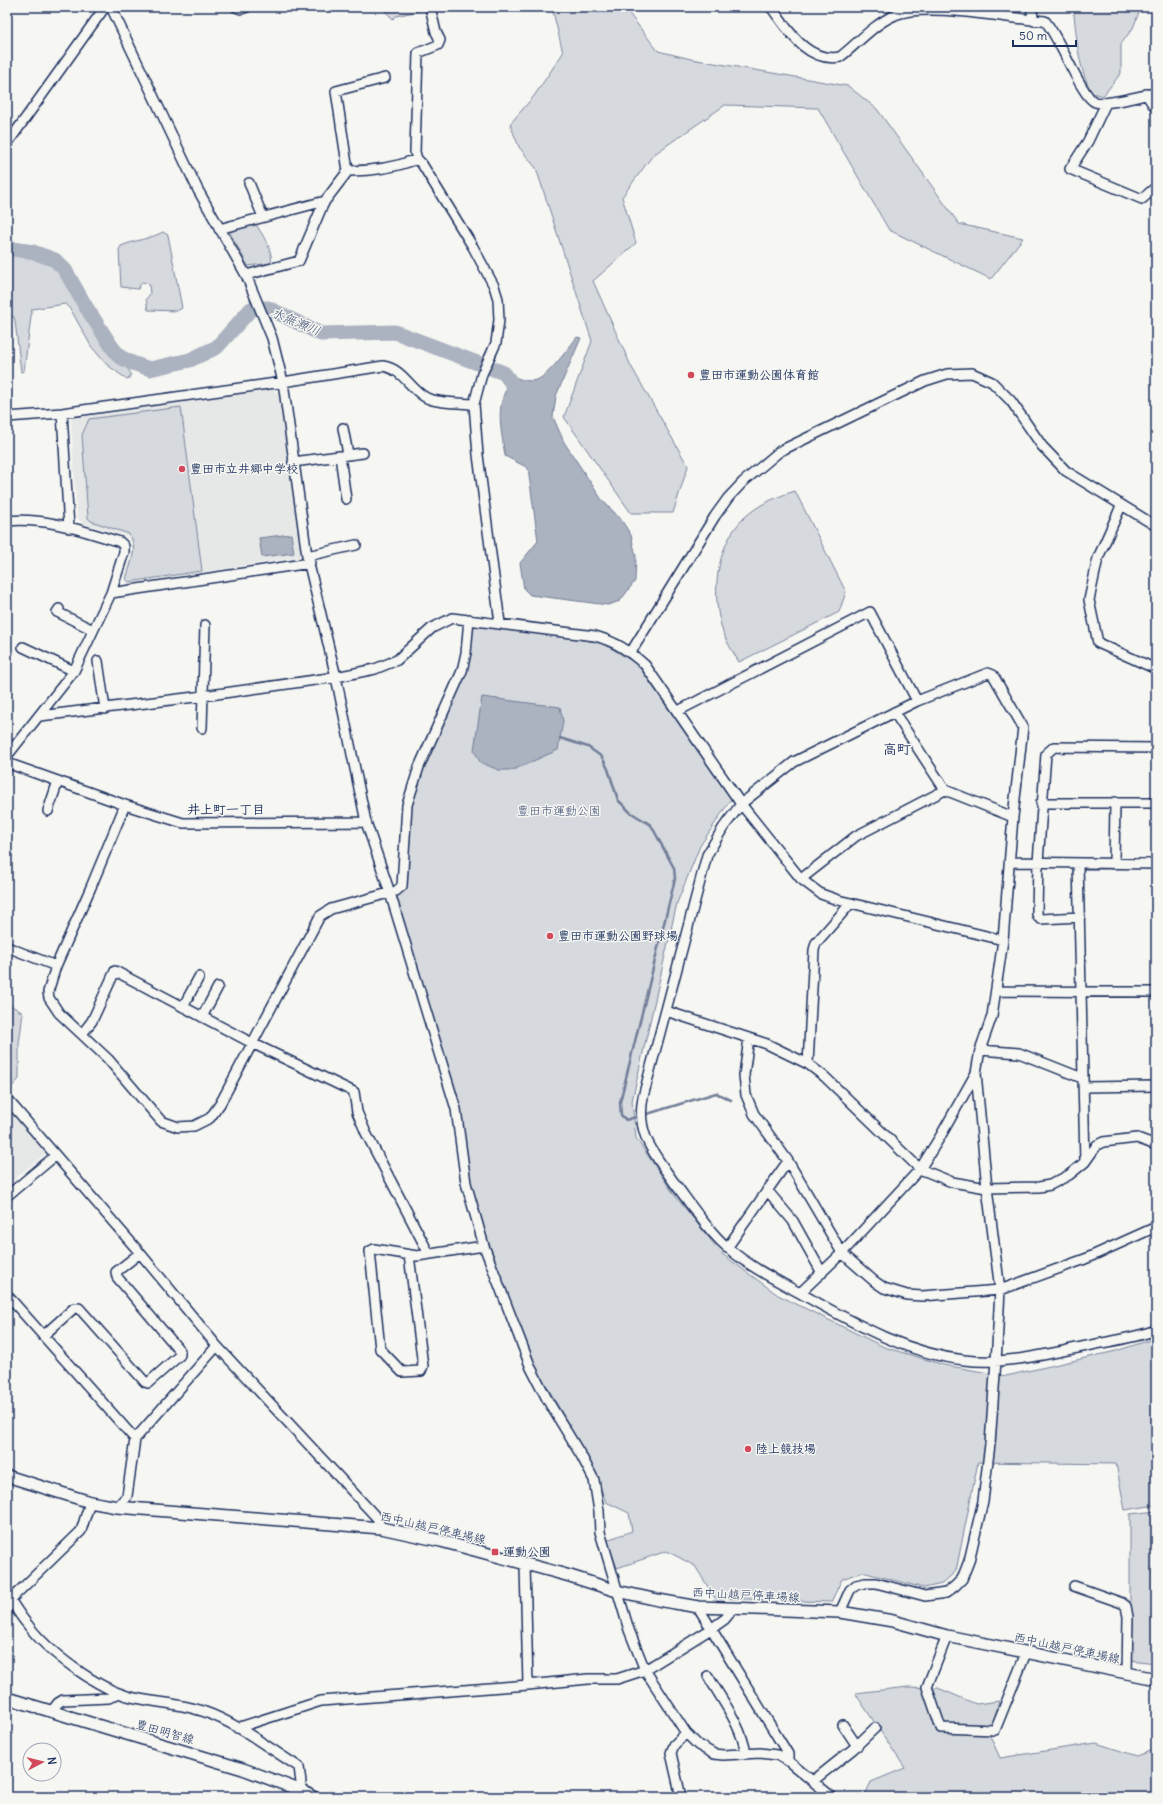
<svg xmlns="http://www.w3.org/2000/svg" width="1163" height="1804" viewBox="0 0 1163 1804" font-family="Delius,'Klee One',sans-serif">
	<rect width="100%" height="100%" fill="#f6f6f2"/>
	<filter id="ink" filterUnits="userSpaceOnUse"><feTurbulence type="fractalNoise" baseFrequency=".025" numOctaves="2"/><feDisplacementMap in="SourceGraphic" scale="8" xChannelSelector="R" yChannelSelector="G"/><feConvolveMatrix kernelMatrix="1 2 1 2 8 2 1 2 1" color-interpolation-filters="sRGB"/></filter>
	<g filter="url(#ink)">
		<path fill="#e6e7e7" d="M272 390 279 394 302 553 300 557 128 584 124 579 132 552V545L130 540 126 536 82 523 77 517 71 421 73 418Z
			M7 1107 46 1153 7 1185Z"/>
		<path fill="#d6d9dd" stroke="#78849e" d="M381 7H427V9L396 16 393 19Z
			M552 7H624L658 51 691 59 848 86 877 109 959 224 1023 238 991 279 889 230 818 108 725 105 653 155 622 197 636 243 593 281 631 366 688 466 673 513H631L564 417 592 341 536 168 519 147 510 124 534 96 563 53Z
			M1073 7H1141L1133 28 1121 44V73L1103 96 1092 93C1077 66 1077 37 1073 7Z
			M255 223C261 232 274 251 271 263L248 266 230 233 231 228Z
			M163 232 168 235 182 308 177 311 148 310 146 299 150 294 149 284 142 282 138 289 121 287 119 250 121 246C135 240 150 239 163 232Z
			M7 253C16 254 42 256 49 260 70 273 92 327 110 349 117 358 126 364 131 374L128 380 106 364 91 346 71 310 65 304 32 309 24 371 21 372 15 321 14 317 7 316Z
			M181 407 202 571 129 582 126 579C130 565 139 547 129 534L91 521 88 518 82 435 89 419Z
			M795 491 846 592 839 612 739 662C733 652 725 640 722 629 710 591 717 537 751 512 764 502 779 496 795 491Z
			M474 623 603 643 638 665 731 799 700 846 677 903 632 1101 636 1138 676 1197 722 1254 778 1295 884 1347 944 1365 1006 1376 1116 1351 1156 1338V1505L1125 1510 1116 1464 978 1462 956 1571 942 1584 924 1588 862 1572 842 1579 831 1602 715 1598 695 1566 667 1551 617 1568 607 1540 632 1531 629 1513 606 1502 590 1462 535 1366 484 1242 468 1173 460 1104 392 897 402 891 410 798 457 675Z
			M7 1003 23 1013 19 1044V1079L8 1091Z
			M1156 1511V1663L1130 1660V1514Z
			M908 1687 938 1688 976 1704 999 1701 990 1736 1000 1758 1096 1743 1137 1756 1156 1749V1797H864L871 1782 905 1768 855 1693Z"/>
		<path fill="#abb2c0" stroke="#717e99" d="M577 337 581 338 556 396 553 417 564 442 602 500 620 518 631 535 636 556 635 581 620 601 608 605 530 595 524 589 520 563 538 541 528 468 505 456C501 428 493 400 515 377 522 380 528 382 536 380 548 377 569 347 577 337Z
			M291 534 294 553 262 557 259 538Z
			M482 697 560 707 563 721 558 750 513 770H498L480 762 474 750Z"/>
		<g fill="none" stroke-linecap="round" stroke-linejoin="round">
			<path stroke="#717e99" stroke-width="2.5" d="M560 738 588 747 602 757 608 769 618 800 630 812 651 825 674 868 675 879 620 1102 621 1115 626 1120 639 1116
				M644 1115 716 1093 731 1100"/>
			<path stroke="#abb2c0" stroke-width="15" d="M7 248 33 252 55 260 65 270 86 307 112 347 120 357 132 363 150 369 190 360 217 347 251 309 268 308 321 334 395 332 504 373 522 397"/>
			<g stroke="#1b2f5e" stroke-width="12">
				<path id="minor" d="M111 7 198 190 246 275 272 338 283 382 307 556 336 677 366 822 390 893 456 1109 466 1183 484 1246 531 1368 548 1401 582 1457 594 1480 599 1511 600 1532 629 1630 645 1670 686 1733 698 1745 714 1754 723 1755 760 1753 777 1755 788 1761 832 1797
					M236 7 241 9 247 7
					M430 7 436 32 440 40 438 45 418 53 415 152 417 159 422 164 473 247 494 286 498 299 499 320 496 343 482 374 474 404 478 455 500 623
					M771 7C788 30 807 63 840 57 857 44 873 25 893 16 924 1 1008 19 1045 21 1059 36 1082 98 1095 102 1108 106 1141 95 1156 93
					M1031 7 1034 21
					M1146 94 1156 109
					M1106 103 1088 141 1070 169 1142 199 1156 187
					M7 144 105 7
					M348 171 336 91 385 78
					M249 183 263 217
					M219 229 325 201 348 171C372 171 394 168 417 159
					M246 275 299 261 321 209 325 201
					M62 413 69 528
					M7 417 62 413 283 382 383 366C403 369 409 388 425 397 434 403 462 403 474 404
					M343 428 348 454
					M340 456 346 499
					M293 462 363 453
					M1121 506 1098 558 1089 600 1098 643 1156 669
					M7 521C46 517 83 531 120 542L124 546V552L111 593 74 671 7 756
					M307 556 356 545
					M111 593 310 563
					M59 609 57 612 93 630
					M23 647 74 671
					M631 652 715 516 728 498 743 482 780 451 925 381 947 374 972 373 992 382 1011 401 1042 446 1066 471 1156 526
					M98 661 105 709
					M678 711 870 612 917 701
					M894 712 945 790 1013 817
					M40 716 203 696 336 677 375 669 397 660 432 628 452 618 595 636C616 642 628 650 645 665L741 804 801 879 821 894 838 900 1003 940
					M202 728 205 625
					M7 763 125 805 183 823 366 822
					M1041 803H1156
					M125 805 91 887 56 966 48 992 49 998 59 1013 108 1059 161 1121 178 1127 194 1126 210 1118 220 1104 320 916 331 909 396 891 402 886 407 805 419 767 462 671 466 653 469 619
					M48 811 58 781
					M1011 862 1156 864
					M1078 863 1085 1162
					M1114 864 1115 802
					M801 879 856 836 945 790
					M1080 917 1041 919 1038 917 1037 914 1038 862 1046 754 1054 747 1156 748
					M7 947 56 966
					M996 991 1156 992
					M183 1007 199 977
					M666 1011 767 1044 808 1064 825 1077 920 1169 952 1182 987 1188 1039 1187 1050 1185 1069 1175 1085 1162 1097 1145 1103 1142 1137 1138 1156 1145
					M202 1017 218 987
					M82 1034 92 1021 115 971 252 1043 354 1092 357 1112 366 1133 429 1254
					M749 1038 744 1075 746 1095 754 1114 788 1161 842 1253 874 1281 884 1288 907 1295 922 1296 1000 1290 1085 1259 1156 1227
					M980 1050 1019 1053 1082 1078
					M808 1064 814 950 816 943 851 903
					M1084 1087 1156 1086
					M7 1099 140 1253 217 1346 377 1518 381 1528
					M767 1190 793 1221 822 1273
					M7 1196 55 1156
					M727 1248 788 1161
					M409 1255 423 1366 421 1371 402 1372 380 1349 370 1251 374 1249 417 1256 484 1246
					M800 1293 842 1253 920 1169 940 1137 976 1073
					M7 1295 135 1439
					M43 1336 74 1308H79L145 1382 148 1383 180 1355V1351L117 1277 116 1272 140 1253
					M117 1507 127 1496 135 1439 217 1346
					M525 1565 528 1685
					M1074 1586 1122 1603 1126 1606 1128 1617 1127 1674
					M7 1595C14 1605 20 1616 28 1625 48 1652 98 1689 131 1697 156 1703 181 1703 205 1712 237 1723 270 1749 299 1767L302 1791 292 1797
					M10 1600 81 1531 90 1502
					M698 1607 788 1754V1761
					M840 1612 850 1590 856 1585 865 1583H876L925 1596 946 1593 955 1586 962 1579 969 1561 983 1501 990 1444 997 1346 1000 1290 987 1188 976 1073 980 1050 992 1016 1003 940 1013 817 1023 727 993 675 988 673 917 701 794 762 741 804 723 828 707 855 643 1097C636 1134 653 1152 673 1181 689 1202 708 1231 728 1248 751 1268 780 1282 807 1297 856 1324 906 1353 964 1360 1006 1365 1046 1354 1087 1346 1111 1341 1134 1338 1156 1330
					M947 1636 927 1687 941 1728 995 1730 1026 1653
					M708 1676C722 1700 742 1726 746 1754
					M51 1712 58 1703 63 1700 109 1698 119 1693
					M843 1725 857 1746
					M237 1728 321 1701 528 1685 588 1679H617L645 1670 711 1629 725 1619 729 1614V1608
					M813 1781 853 1749 875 1728
					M681 1797 671 1753 674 1745 686 1733"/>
			</g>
			<g stroke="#1b2f5e" stroke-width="14">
				<path id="major" d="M7 1476 90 1502 117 1507 381 1528 441 1541 570 1576 617 1591 658 1600 698 1607 840 1612 893 1621 947 1636 1156 1679
					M7 1698 243 1769 302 1791 313 1797"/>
			</g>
			<use href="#minor" stroke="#f6f6f2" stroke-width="9"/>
			<use href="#major" stroke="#f6f6f2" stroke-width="11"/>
		</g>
	</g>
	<g fill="#d1495b" stroke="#f6f6f2" stroke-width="1.5">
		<circle cx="691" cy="375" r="4"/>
		<circle cx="182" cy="469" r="4"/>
		<circle cx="550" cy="936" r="4"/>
		<circle cx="748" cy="1449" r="4"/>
		<rect x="491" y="1548" width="8" height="8" rx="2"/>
	</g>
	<g text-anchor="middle" stroke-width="3" stroke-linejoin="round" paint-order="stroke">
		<g font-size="12" font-weight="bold" fill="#1b2f5e" stroke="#f6f6f2" text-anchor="start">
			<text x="699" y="379">豊田市運動公園体育館</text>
			<text x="190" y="473">豊田市立井郷中学校</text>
			<text x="558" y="940">豊田市運動公園野球場</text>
			<text x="756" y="1453">陸上競技場</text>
			<text x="503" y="1556">運動公園</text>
		</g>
		<g font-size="12" fill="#405177" stroke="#f6f6f2">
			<text x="559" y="815">豊田市運動公園</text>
		</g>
		<g font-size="12" fill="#1b2f5e" stroke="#f6f6f2">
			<text transform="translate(433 1528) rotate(13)" y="4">西中山越戸停車場線</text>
			<text transform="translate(746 1595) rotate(3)" y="4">西中山越戸停車場線</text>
			<text transform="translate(1067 1648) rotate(12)" y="4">西中山越戸停車場線</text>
			<text transform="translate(165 1732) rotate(16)" y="4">豊田明智線</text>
		</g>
		<g font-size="13" font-style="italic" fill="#46567b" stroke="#f6f6f2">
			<text transform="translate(296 321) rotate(23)" y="5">水無瀬川</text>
		</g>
		<g font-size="13" font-weight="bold" fill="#1b2f5e" stroke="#f6f6f2">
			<text x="226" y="814">井上町一丁目</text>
		</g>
		<g font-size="14" font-weight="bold" fill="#1b2f5e" stroke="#f6f6f2">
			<text x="897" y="754">高町</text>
		</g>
	</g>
	<rect width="1163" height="1804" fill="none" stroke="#f6f6f2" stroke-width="24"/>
	<rect x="12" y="12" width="1139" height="1780" fill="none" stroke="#1b2f5e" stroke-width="1.5" filter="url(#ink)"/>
	<g transform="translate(42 1762) rotate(83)"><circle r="19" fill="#f6f6f2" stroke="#9ea6b7"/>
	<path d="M0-3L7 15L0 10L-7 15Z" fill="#d1495b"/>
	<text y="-6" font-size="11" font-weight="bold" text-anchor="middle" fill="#1b2f5e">N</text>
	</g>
	<path d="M1013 40v6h63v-6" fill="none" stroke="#1b2f5e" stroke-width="2"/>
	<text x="1019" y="40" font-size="12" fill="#1b2f5e" stroke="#f6f6f2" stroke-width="3" paint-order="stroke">50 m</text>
</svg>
